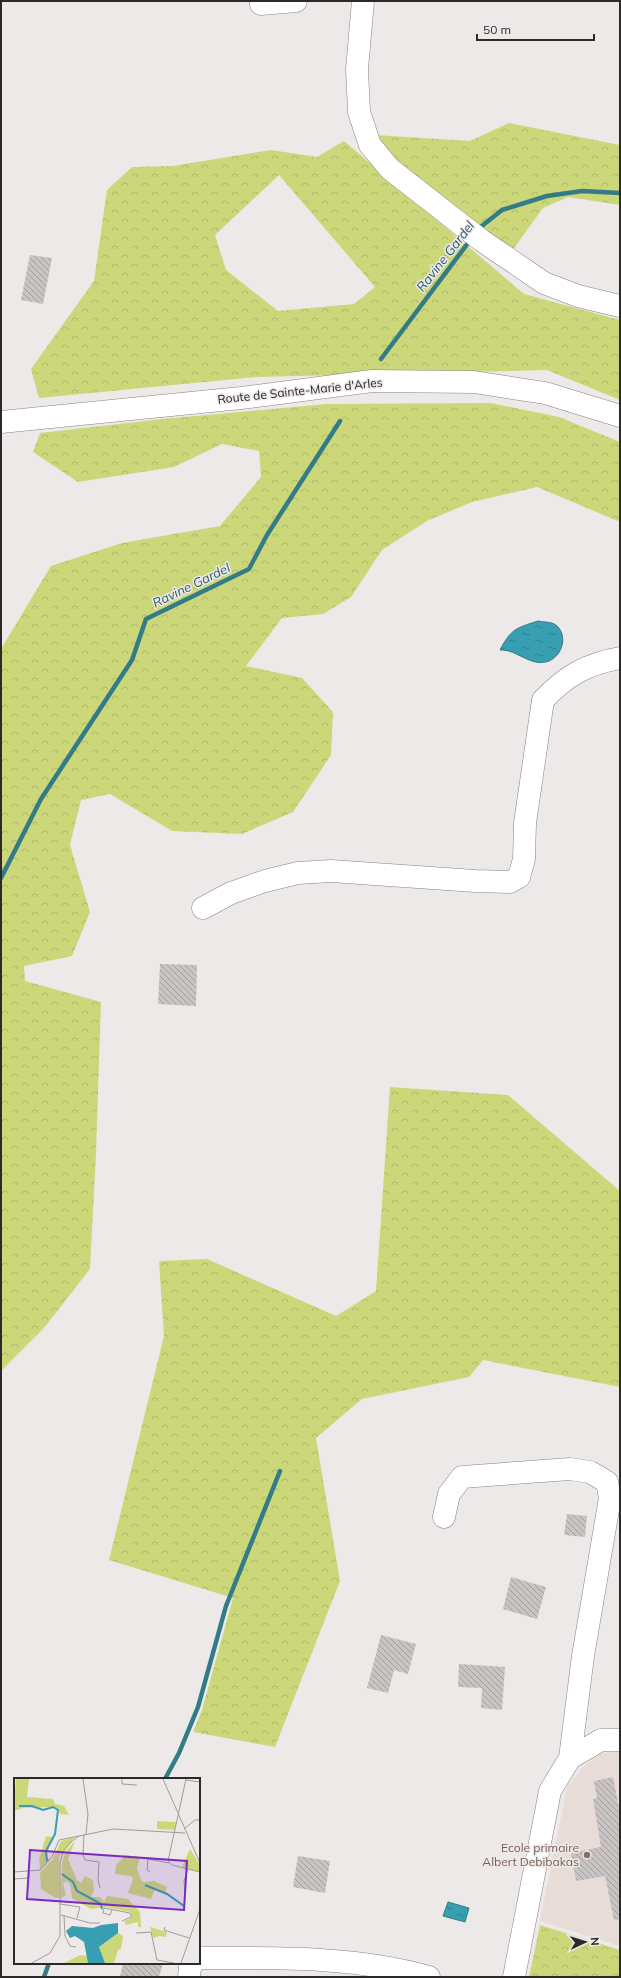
<svg xmlns="http://www.w3.org/2000/svg" width="621" height="1978" viewBox="0 0 621 1978" font-family="Mulish,sans-serif">
	<defs>
		<pattern id="forest-crowns" width="20" height="18" patternUnits="userSpaceOnUse"><rect width="20" height="18" fill="#ccd77a"/><path d="M2 6a3 3 0 1 1 6 0M12 15a3 3 0 1 1 6 0" fill="none" stroke="#afb96a"/></pattern>
		<pattern id="water-ripples" width="26" height="14" patternUnits="userSpaceOnUse"><rect width="26" height="14" fill="#389eb1"/><path d="M2 4q2-2 4 0t4 0M15 11q2-2 4 0t4 0" fill="none" stroke="#2f8190"/></pattern>
		<pattern id="building-back-hatch" width="6" height="6" patternUnits="userSpaceOnUse"><rect width="6" height="6" fill="#c8c4c3"/><path d="M-1 5l2 2M0 0l6 6M5-1l2 2" fill="none" stroke="#a39f9e"/></pattern>
	</defs>
	<rect width="100%" height="100%" fill="#ede9e8"/>
	<path fill="#e7dcd7" d="M620 1751V1946L540 1921 567 1788 583 1767 599 1754Z"/>
	<path fill="url(#forest-crowns)" fill-rule="evenodd" d="M509 123 620 145V205L568 197 543 208 512 251 394 163 375 135 470 141Z
		M344 141 524 294 620 320V400L547 370 256 377 39 398 31 369 94 281 107 190 132 167 172 166 271 150 317 157ZM279 175 375 287 354 304 278 311 226 270 215 235Z
		M491 403 559 417 620 442V522L537 487 472 502 427 521 382 550 351 597 323 614 282 618 246 666 302 678 333 712 331 755 293 812 242 834 172 831 110 794 81 800 70 845 90 912 72 956 24 966 25 981 101 1002 96 1153 90 1269 44 1328 1 1371V649L51 566 122 543 220 526 261 477 259 451 222 444 174 467 78 482 33 452 40 433 163 419 326 404Z
		M390 1087 508 1095 620 1191V1387L483 1360 469 1377 362 1399 316 1438 340 1581 275 1747 193 1732 202 1710 233 1598 109 1560 164 1336 159 1261 207 1259 336 1316 376 1291Z
		M540 1925 620 1950V1977H529Z"/>
	<path fill="url(#water-ripples)" stroke="#347b88" d="M538 621C543 622 552 622 556 625 568 635 563 655 549 661 531 668 517 649 500 650 511 629 516 628 538 621Z
		M448 1902 469 1908 465 1922 443 1916Z"/>
	<g fill="none" stroke-linecap="round" stroke-linejoin="round">
		<path stroke="#347b88" stroke-width="4.5" d="M478 229 502 210 547 196 582 191 620 193
			M381 359 471 239
			M1 878 41 799 132 660 146 619 249 569 267 535 340 421
			M165 1779 179 1753 198 1707 226 1606 280 1471
			M44 1977 49 1963"/>
	</g>
	<path fill="url(#building-back-hatch)" d="M30 255 52 258 43 304 21 300Z
		M160 964 197 965 196 1006 158 1004Z
		M567 1514 587 1516 585 1537 564 1535Z
		M511 1577 546 1587 537 1619 503 1609Z
		M381 1635 416 1644 408 1674 394 1670 388 1693 367 1688Z
		M459 1664 505 1667 502 1710 481 1708 482 1688 458 1687Z
		M613 1777 620 1814V1919L614 1920 605 1876 576 1881 571 1853 601 1847 593 1799 597 1798 594 1781Z
		M298 1856 330 1861 325 1893 293 1887Z
		M123 1963H163L159 1977H120Z"/>
	<g fill="none" stroke-linecap="round" stroke-linejoin="round">
		<g stroke="#868381" stroke-width="23">
			<path id="minor" d="M261 1V4L296 1
				M363 1 357 69 359 112 370 145 390 169 481 240 544 283 578 296 620 306
				M203 908 231 893 265 881 298 873 331 871 475 881 510 882 519 877 524 859 525 823 543 700C566 676 586 664 620 658
				M444 1517 449 1494 462 1477 570 1469 590 1472 607 1482 610 1498 583 1656 570 1758
				M199 1958C277 1958 354 1956 429 1977
				M189 1977 190 1967 193 1963
				M514 1977 550 1791 570 1758 601 1740H620"/>
		</g>
		<g stroke="#868381" stroke-width="23">
			<path id="major" d="M1 422 241 398 372 381 474 382 545 393 620 416"/>
		</g>
		<use href="#minor" stroke="#fff" stroke-width="22"/>
		<use href="#major" stroke="#fff" stroke-width="22"/>
	</g>
	<circle fill="#8d6e63" stroke="#ede9e8" stroke-width="1.5" cx="587" cy="1855" r="4"/>
	<g text-anchor="middle" stroke-width="3" stroke-linejoin="round" paint-order="stroke">
		<g font-size="12" fill="#2b2a29" stroke="#ede9e8">
			<text transform="translate(300 391) rotate(-6)" y="4">Route de Sainte-Marie d'Arles</text>
		</g>
		<g font-size="12" fill="#785e54" stroke="#ede9e8" text-anchor="end">
			<text x="579" y="1852">Ecole primaire<tspan x="579" dy="14">Albert Debibakas</tspan></text>
		</g>
		<g font-size="13" font-style="italic" fill="#295f6a" stroke="#ede9e8">
			<text transform="translate(445 256) rotate(-52)" y="5">Ravine Gardel</text>
			<text transform="translate(191 585) rotate(-26)" y="5">Ravine Gardel</text>
		</g>
	</g>
	<g transform="translate(14 1778)">
		<rect width="186" height="186" fill="#ede9e8"/>
		<path d="M143 43 162 44 161 52 143 51ZM136 149 153 154 152 159 145 158 139 160Z" fill="#ccd77a"/>
		<path d="M2 1H15L13 19 39 21 41 26 50 28 55 37 46 36 43 30 36 29 9 30 0 33V28H4H0ZM32 58 39 59 32 77 36 82 26 92 25 81ZM61 59 45 79V120H42L27 111 26 94 39 81 47 63ZM61 63 54 81 63 102 67 105 71 98 79 102 80 112 77 119H86L90 124 93 118 114 121 126 134 127 149H124V144L111 147V143L117 140V134L92 129 77 131 66 125 58 120 56 106 52 103 49 106 52 117 47 120 48 84 52 73ZM176 71 186 87V94L168 89ZM112 77 126 79 123 90 126 100 129 104 140 103 153 109 151 115 141 111 137 121 114 115 119 101 117 98 101 96 102 87ZM104 155 109 158 107 171 104 172 100 185H91L85 169ZM66 177 73 178 74 185H50Z" fill="#ccd77a"/>
		<path d="M104 145V155L85 169 91 185H74L70 164 61 158 56 160 52 153 58 148 79 150 87 147Z" fill="#389eb1"/>
		<path fill="none" stroke="#389eb1" stroke-width="2" d="M5 28H18L29 32 39 29 44 32 41 56 32 73 33 83M48 96 59 104 63 113 87 126 88 131M131 107 153 116 170 128"/>
		<path fill="none" stroke="#9f9d9c" stroke-width="1" d="M69 1 74 36 72 56M108 1V6L123 7M149 1 186 85M172 1 154 83 158 87 186 94M172 2 186 4M170 51 181 42H186M70 56 69 77 71 82 85 84 84 102 86 110M0 94 26 92 38 79 45 62 65 58M136 94 133 92 134 81 155 85M0 101 15 100V92M171 117 170 103 174 91M46 126 66 129 63 140M98 132 96 137 89 135 90 130 116 135 117 136V139L108 143M47 137 76 145H86M50 137 51 158 56 168 62 169M151 149 150 152 175 160M122 155 137 154 143 182 160 185M18 185 36 175 46 158V85L49 74 57 64 65 58 99 51 171 55M167 185 186 131"/>
		<path fill="#7b2cbf" fill-opacity="0.15" stroke="#7b2cbf" stroke-width="2" d="M16 72 173 83 170 132 13 121Z"/>
		<rect width="186" height="186" fill="none" stroke="#2b2a29" stroke-width="2"/>
	</g>
	<rect width="621" height="1978" fill="none" stroke="#2b2a29" stroke-width="4"/>
	<g transform="translate(585 1942) rotate(86)" stroke="#ede9e8" stroke-width="3" paint-order="stroke">
	<path d="M0-3L7 15L0 10L-7 15Z" fill="#2b2a29"/>
	<text y="-6" font-size="11" font-weight="bold" text-anchor="middle" fill="#2b2a29">N</text>
	</g>
	<path d="M477 34v6h117v-6" fill="none" stroke="#2b2a29" stroke-width="2"/>
	<text x="483" y="34" font-size="12" fill="#2b2a29" stroke="#ede9e8" stroke-width="3" paint-order="stroke">50 m</text>
</svg>
